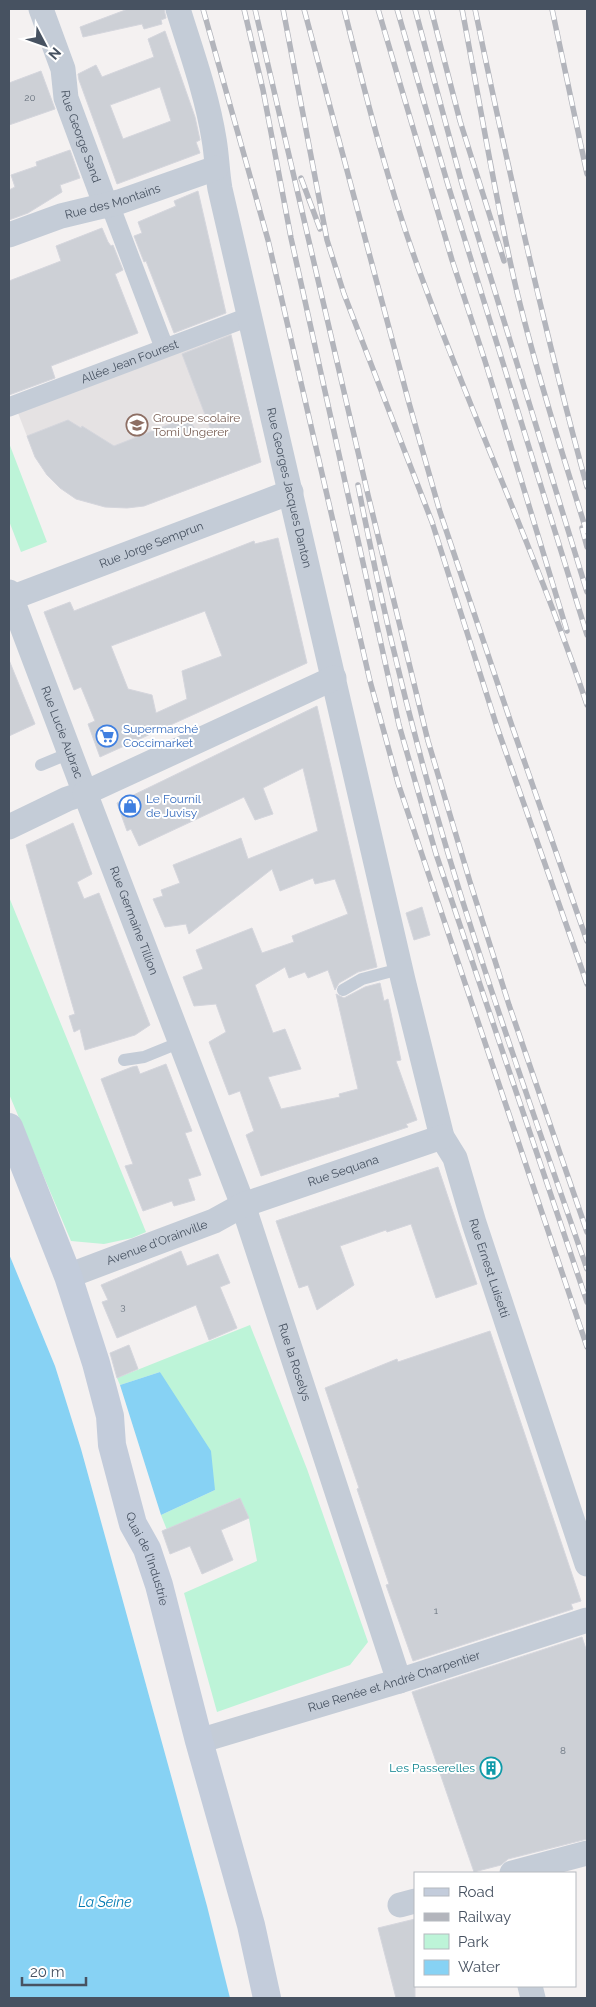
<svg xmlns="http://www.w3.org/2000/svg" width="596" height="2007" viewBox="0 0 596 2007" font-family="Raleway,sans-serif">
	<rect width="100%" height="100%" fill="#f4f1f1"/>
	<path fill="#e5e2e3" d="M231 332 261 462 144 506 127 508 105 507 76 499 60 488 47 475 35 457 18 413Z"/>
	<path fill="#bdf4d8" d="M9 443 47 542 21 552 9 521Z
		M9 897 146 1232 132 1238 104 1244 71 1241 9 1094Z
		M250 1325 307 1469 368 1642 350 1665 217 1712 184 1593 257 1561 249 1519 239 1498 167 1530 161 1515 215 1490 160 1372 120 1385 117 1378Z"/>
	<path fill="#87d2f4" d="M9 1254 55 1366 81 1449 207 1906 230 1998H9Z
		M160 1372 211 1451 215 1490 161 1515 120 1385Z"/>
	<path fill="#cdd0d6" stroke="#d5d6dd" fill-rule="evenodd" d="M128 9H164L166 18 161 20 162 24 144 29 142 24 83 37 80 27Z
		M165 31 195 117 200 140 196 142 200 153 117 184 79 80 78 74 96 65 102 77 154 57 148 39ZM160 87 171 121 123 139 110 105Z
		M41 71 55 109 9 125V83Z
		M70 150 80 178 60 185 62 192 28 213 9 220V190L15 187 11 175 37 166 36 162Z
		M198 191 226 313 174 333 146 261 144 262 134 236 142 233 138 222 176 206 174 201Z
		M102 228 108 242 111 246 113 245 123 270 115 274 138 333 51 366 55 378 9 395V281L61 261 56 246Z
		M231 335 261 462 144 506 127 508 105 507 76 499 60 488 47 475 35 457 27 436 68 420 81 428 82 426 114 446 188 417 200 438 212 433 182 354Z
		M278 538 307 663 100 757 88 724 95 721 81 687 74 690 44 612 70 602 74 611 254 541 255 544ZM205 611 222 656 182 671 187 699 156 713 152 695 128 689 111 646Z
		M9 660 35 724 9 736Z
		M317 706 377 967 358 972 339 983 335 990 328 970 308 978 305 972 289 978 285 967 255 985 273 1033 285 1029 301 1069 268 1077 281 1109 340 1097 339 1094 358 1089 336 994 344 998 365 987 380 983 384 1001 388 999 401 1060 396 1061 417 1120 406 1124 408 1127 261 1176 246 1135 254 1131 240 1091 229 1095 209 1042 226 1032 216 1004 194 1006 183 977 203 969 196 950 252 928 262 953 294 942 292 936 348 914 335 879 315 884 313 878 280 891 272 869 189 934 186 924 165 927 153 899 163 896 161 890 180 883 173 865 241 838 248 859 318 831 303 768 263 788 273 814 255 820 244 797 139 846 131 829 127 831 117 803Z
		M73 823 92 874 77 882 84 899 99 893 150 1025 135 1035 85 1050 80 1029 74 1032 69 1016 75 1014 26 845Z
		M422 907 430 935 414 940 406 913Z
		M166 1064 192 1131 185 1133 201 1175 188 1179 195 1200 174 1206 172 1201 143 1211 125 1166 133 1164 101 1079 132 1067 137 1066 140 1074Z
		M438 1167 477 1284 436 1298 411 1224 387 1232 386 1230 340 1246 354 1285 317 1310 308 1285 299 1288 276 1221Z
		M181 1251 187 1266 218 1254 230 1283 220 1287 237 1328 209 1340 196 1305 117 1338 102 1302 108 1300 101 1285Z
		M490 1331 581 1601 571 1604 573 1609 413 1661 386 1585 389 1584 357 1489 359 1488 325 1388 397 1359 398 1362Z
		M129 1345 138 1369 117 1378 110 1353Z
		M240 1498 249 1518 221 1530 233 1560 202 1574 190 1546 170 1554 162 1531Z
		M582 1637 587 1652V1839L508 1859 501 1865 474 1872 412 1692Z
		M415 1919V1998H396L378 1928Z"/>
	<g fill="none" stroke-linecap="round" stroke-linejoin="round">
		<path stroke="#c4ccd7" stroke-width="12" d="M41 765 70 753
			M343 990 362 979 400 969
			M124 1060 144 1057 181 1042"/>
		<g stroke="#c4ccd7" stroke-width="19">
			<path d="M110 205 164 347"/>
			<path id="s1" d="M9 407 251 316"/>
		</g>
		<g stroke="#c4ccd7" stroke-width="25">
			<path id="s2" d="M41 9 63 69 66 98 106 206"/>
			<path id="s3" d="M178 9C191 51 207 95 214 139 217 156 217 172 220 189L403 980 442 1137 455 1158 474 1223 587 1564"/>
			<path id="s4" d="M9 235 61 216 119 202 216 168"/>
			<path id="s5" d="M9 592 85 793 67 799 9 827"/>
			<path id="s6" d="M11 598 291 492"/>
			<path id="s7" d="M334 678 85 793 243 1205 399 1681"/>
			<path id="s8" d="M68 1276 214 1221 243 1205 442 1137"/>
			<path id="s9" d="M199 1741 399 1681 587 1620"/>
			<path d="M512 1873 587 1853"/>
			<path d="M400 1905 415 1901"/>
			<path d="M530 1986 533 1998"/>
		</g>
		<path stroke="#c3ccdb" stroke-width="28" id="s10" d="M9 1127 68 1276 96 1363 110 1416 112 1445 133 1524 147 1549 159 1585 199 1741 251 1925 267 1998"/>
		<g stroke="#b3b5bc" stroke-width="5.5">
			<path id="rail" d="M203 9 268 240 370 681 398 783 587 1347
				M244 9 263 90 291 238 399 725 436 854 587 1302
				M255 9 368 495 428 741 470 882 509 1005 587 1232
				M283 9 327 240 344 294 432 522 497 727 587 984
				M304 9 409 403 440 512 512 726 587 941
				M344 9C367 101 390 192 423 281 475 424 539 561 587 705
				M378 9 452 260 485 361 567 631
				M397 9 448 185 587 635
				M415 9 462 184 587 592
				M431 9 460 121 504 261
				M462 9C480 103 495 199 517 292 537 373 562 453 587 533
				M475 9C508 169 544 329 587 487
				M552 9 587 174
				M301 178 320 229
				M358 485C388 640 427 793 476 943 511 1052 550 1161 587 1269
				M582 528 587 547"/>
		</g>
		<use href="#rail" stroke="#fff" stroke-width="4" stroke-dasharray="11" stroke-linecap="butt"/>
	</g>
	<defs>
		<g id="school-ring" transform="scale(1.125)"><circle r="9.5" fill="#fff" stroke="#8d6e63" stroke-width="1.5"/><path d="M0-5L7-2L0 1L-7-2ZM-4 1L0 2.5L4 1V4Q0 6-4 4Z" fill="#8d6e63"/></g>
		<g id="supermarket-ring" transform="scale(1.125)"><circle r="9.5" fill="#fff" stroke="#3f7fe0" stroke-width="1.5"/><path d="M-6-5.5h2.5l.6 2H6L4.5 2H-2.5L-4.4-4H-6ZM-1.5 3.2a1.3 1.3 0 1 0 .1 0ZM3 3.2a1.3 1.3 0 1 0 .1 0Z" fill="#3f7fe0"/></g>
		<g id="shop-ring" transform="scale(1.125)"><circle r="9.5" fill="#fff" stroke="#3f7fe0" stroke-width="1.5"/><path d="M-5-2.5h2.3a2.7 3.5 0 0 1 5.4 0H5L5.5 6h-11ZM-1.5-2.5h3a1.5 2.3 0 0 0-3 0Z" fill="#3f7fe0"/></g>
		<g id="building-ring" transform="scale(1.125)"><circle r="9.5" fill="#fff" stroke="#0f9aa8" stroke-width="1.5"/><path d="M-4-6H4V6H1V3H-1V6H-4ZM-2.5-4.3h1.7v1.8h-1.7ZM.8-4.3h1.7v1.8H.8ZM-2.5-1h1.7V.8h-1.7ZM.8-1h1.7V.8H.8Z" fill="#0f9aa8"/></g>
	</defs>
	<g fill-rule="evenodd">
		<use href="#school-ring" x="137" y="425"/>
		<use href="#supermarket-ring" x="107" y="736"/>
		<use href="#shop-ring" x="130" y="806"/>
		<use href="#building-ring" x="491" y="1768"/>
	</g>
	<g text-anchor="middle" stroke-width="4" stroke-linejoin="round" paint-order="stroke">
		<g font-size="10" fill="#68727e">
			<text x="30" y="101">20</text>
			<text x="123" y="1310">3</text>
			<text x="436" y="1614">1</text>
			<text x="563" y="1754">8</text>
		</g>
		<g font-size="12" fill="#475261" stroke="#fff">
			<text dy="4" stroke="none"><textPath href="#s2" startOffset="134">Rue George Sand</textPath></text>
			<text dy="4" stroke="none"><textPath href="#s4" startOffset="109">Rue des Montains</textPath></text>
			<text dy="4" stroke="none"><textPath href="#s1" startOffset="129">Allée Jean Fourest</textPath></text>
			<text dy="4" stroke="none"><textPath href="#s3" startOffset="492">Rue Georges Jacques Danton</textPath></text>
			<text dy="4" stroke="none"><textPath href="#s6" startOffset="150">Rue Jorge Semprun</textPath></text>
			<text dy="4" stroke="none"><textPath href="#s5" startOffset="150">Rue Lucie Aubrac</textPath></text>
			<text dy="4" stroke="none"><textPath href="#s7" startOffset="411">Rue Germaine Tillion</textPath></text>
			<text dy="4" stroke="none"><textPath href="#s8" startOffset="295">Rue Sequana</textPath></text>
			<text dy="4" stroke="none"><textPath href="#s8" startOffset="95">Avenue d'Orainville</textPath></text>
			<text dy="4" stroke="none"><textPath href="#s3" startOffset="1299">Rue Ernest Luisetti</textPath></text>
			<text dy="4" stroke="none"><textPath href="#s7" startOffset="881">Rue la Roselys</textPath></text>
			<text dy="4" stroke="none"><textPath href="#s10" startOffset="455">Quai de l'Industrie</textPath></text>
			<text dy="4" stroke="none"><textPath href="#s9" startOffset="204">Rue Renée et André Charpentier</textPath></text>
		</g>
		<g font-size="12" fill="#785e54" stroke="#fff" text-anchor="start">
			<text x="153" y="422">Groupe scolaire<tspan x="153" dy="14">Tomi Ungerer</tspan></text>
		</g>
		<g font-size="12" fill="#366cbe" stroke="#fff" text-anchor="start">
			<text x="123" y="733">Supermarché<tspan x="123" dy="14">Coccimarket</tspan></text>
			<text x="146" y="803">Le Fournil<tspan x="146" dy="14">de Juvisy</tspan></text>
		</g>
		<g font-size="12" fill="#0d838f" stroke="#fff" text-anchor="end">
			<text x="475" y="1772">Les Passerelles</text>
		</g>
		<g font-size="14" font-style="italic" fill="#017ab2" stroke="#fff">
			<text x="105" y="1907">La Seine</text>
		</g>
	</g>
	<rect width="596" height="2007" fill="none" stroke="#475261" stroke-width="20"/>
	<rect x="414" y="1872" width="162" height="115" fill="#ffffff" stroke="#b5bac0"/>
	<rect x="424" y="1888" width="25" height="8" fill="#c3ccdb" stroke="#b5bac0"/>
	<text x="458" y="1897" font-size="15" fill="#475261">Road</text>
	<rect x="424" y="1913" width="25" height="8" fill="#b3b5bc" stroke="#b5bac0"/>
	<text x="458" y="1922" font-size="15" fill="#475261">Railway</text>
	<rect x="424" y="1934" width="25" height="15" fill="#bdf4d8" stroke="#b5bac0"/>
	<text x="458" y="1947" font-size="15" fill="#475261">Park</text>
	<rect x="424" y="1960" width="25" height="15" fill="#87d2f4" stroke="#b5bac0"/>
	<text x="458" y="1972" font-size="15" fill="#475261">Water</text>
	<g transform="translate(45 45) rotate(131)" stroke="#ffffff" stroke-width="4" paint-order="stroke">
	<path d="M0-4L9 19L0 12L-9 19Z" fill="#475261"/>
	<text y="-8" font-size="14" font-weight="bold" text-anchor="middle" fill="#475261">N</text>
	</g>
	<path d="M22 1977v8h64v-8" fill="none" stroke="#475261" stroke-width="2.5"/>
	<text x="30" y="1977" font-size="15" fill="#475261" stroke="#ffffff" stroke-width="4" paint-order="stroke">20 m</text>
</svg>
